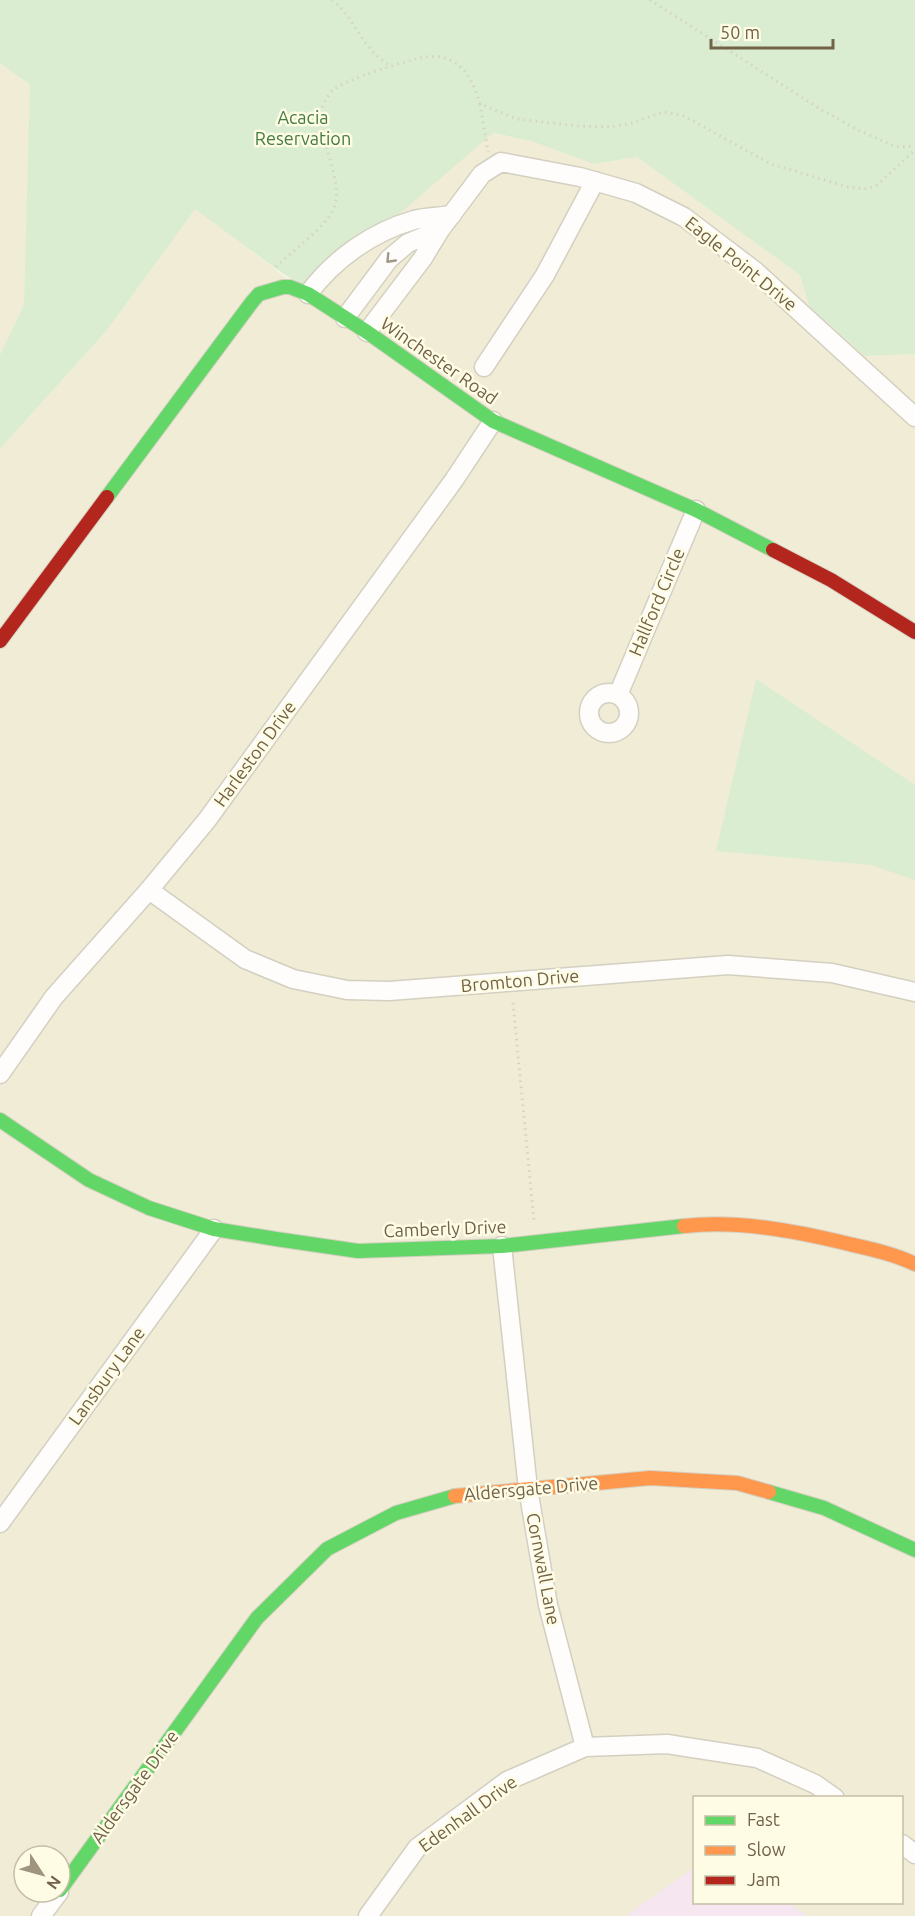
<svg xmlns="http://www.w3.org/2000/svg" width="915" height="1916" viewBox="0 0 915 1916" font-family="Ubuntu,sans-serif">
	<rect width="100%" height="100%" fill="#f5f3e5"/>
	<path fill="#f1ecd5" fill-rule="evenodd" d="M0 63 177 195 0 442Z
		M492 133 531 141 594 164 637 157 800 275 809 306 865 356 915 354V1916H0V449L107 330 195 208 308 295 288 276ZM694 1798H902V1902H694ZM24 1856H60V1892H24Z"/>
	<path fill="#f5e6ef" d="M694 1868V1902L789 1903 808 1916H625Z"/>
	<path fill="#daedd0" d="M0 0H915V354L865 356 809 306 800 275 637 157 594 164 531 141 493 133 325 278 304 287 272 266 195 209 107 330 0 449V355L24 305 30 85 0 63Z
		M756 679 915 785V880L871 865 716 851Z"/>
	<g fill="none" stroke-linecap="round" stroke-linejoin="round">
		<g stroke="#d3cfc1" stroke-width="21">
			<path id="street" d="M308 294C334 259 372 232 414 220 426 217 440 217 452 215
				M345 318 389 259 408 243 440 230
				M367 332 423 258 440 230 482 174 501 162 580 177 636 193 684 217 755 271 915 417
				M484 367 545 275 595 181
				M589 713a20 20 0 1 1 40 0a20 20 0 1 1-40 0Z
				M618 695 696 510
				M149 890 245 959 293 979 347 990 389 991 728 965 832 973 915 992
				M0 1074 54 997 149 890 207 820 454 480 493 421
				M502 1246 528 1489 548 1605 585 1747
				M0 1523 214 1229
				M902 1844 915 1854
				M41 1916 59 1892
				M368 1916 417 1848 507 1781 585 1747 667 1744 757 1758 815 1784 835 1798"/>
		</g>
		<g stroke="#d5d0c2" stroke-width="16">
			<path id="fast" d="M107 497 252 302 259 294 283 287H290L308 294 367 332 493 421 696 510 773 550
				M0 1120 89 1180 149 1208 214 1229 276 1239 358 1251 502 1246 684 1226
				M769 1492 824 1508 915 1550
				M60 1890 257 1618 327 1549 396 1513 455 1496"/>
		</g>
		<g stroke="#d5d0c2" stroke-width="16">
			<path id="slow" d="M684 1226C738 1220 796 1231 849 1244 871 1249 894 1254 915 1264
				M455 1496 650 1478 737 1483 769 1492"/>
		</g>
		<g stroke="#d5d0c2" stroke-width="16">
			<path id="jam" d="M773 550 831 580 915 632
				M0 641 107 497"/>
		</g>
		<path stroke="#d7d2c8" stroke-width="3" stroke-dasharray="1.5 4.5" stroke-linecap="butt" d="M332 0C349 12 356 32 369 47 375 55 383 61 391 66
			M650 0 820 109 858 130 896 147 915 146
			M480 104 488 152
			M276 267C291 252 326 227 334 208 346 178 309 126 325 101 327 98 330 92 333 90 346 79 406 61 424 57 432 56 443 56 450 60 469 69 474 86 480 104L517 119 579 126 609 127 629 124 663 112 682 115 771 164 848 187 864 189 876 186 915 150
			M513 1003 534 1221"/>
		<use href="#street" stroke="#fefdfb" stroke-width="18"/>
		<use href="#fast" stroke="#63d668" stroke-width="14"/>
		<use href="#slow" stroke="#ff974d" stroke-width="14"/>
		<use href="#jam" stroke="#b3261e" stroke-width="14"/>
	</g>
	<defs><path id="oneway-chevron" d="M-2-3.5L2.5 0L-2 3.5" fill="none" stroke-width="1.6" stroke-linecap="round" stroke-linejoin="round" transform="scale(1.5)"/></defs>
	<use stroke="#a29887" href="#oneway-chevron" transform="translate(390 259) rotate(134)"/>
	<g text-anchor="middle" stroke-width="5" stroke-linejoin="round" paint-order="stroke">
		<g font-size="18" fill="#447c42" stroke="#fffce5">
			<text x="303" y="124">Acacia<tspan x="303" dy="21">Reservation</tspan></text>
		</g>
		<g font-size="18" fill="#716248" stroke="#fffce5">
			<text transform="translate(741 264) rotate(39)" y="6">Eagle Point Drive</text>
			<text transform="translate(439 361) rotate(35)" y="6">Winchester Road</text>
			<text transform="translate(657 602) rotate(-67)" y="6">Hallford Circle</text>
			<text transform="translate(255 754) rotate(-54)" y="6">Harleston Drive</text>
			<text transform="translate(520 981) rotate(-5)" y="6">Bromton Drive</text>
			<text transform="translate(445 1229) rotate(-2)" y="6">Camberly Drive</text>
			<text transform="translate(107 1376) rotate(-54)" y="6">Lansbury Lane</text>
			<text transform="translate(531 1489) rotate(-5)" y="6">Aldersgate Drive</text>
			<text transform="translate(543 1569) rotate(79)" y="6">Cornwall Lane</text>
			<text transform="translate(135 1787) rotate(-54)" y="6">Aldersgate Drive</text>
			<text transform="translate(468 1814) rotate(-36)" y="6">Edenhall Drive</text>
		</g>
	</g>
	<rect x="693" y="1796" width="210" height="108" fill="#fffce5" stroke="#c6bea6" stroke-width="1.5"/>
	<rect x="705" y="1816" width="30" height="9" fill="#63d668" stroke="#c6bea6" stroke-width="1.5"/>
	<text x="747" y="1826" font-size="18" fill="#716248">Fast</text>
	<rect x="705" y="1846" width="30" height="9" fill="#ff974d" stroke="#c6bea6" stroke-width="1.5"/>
	<text x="747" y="1856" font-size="18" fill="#716248">Slow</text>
	<rect x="705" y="1876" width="30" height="9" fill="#b3261e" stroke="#c6bea6" stroke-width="1.5"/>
	<text x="747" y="1886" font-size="18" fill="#716248">Jam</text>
	<g transform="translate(42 1874) rotate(126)"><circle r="28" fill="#fffce5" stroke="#c6bea6" stroke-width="1.5"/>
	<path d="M0-4.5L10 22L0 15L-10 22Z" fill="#9f957f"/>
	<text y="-9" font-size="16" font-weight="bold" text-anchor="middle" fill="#716248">N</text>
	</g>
	<path d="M711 39v9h122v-9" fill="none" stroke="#716248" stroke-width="3"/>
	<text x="720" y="39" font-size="18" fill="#716248" stroke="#fffce5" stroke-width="4.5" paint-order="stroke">50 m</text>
</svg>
